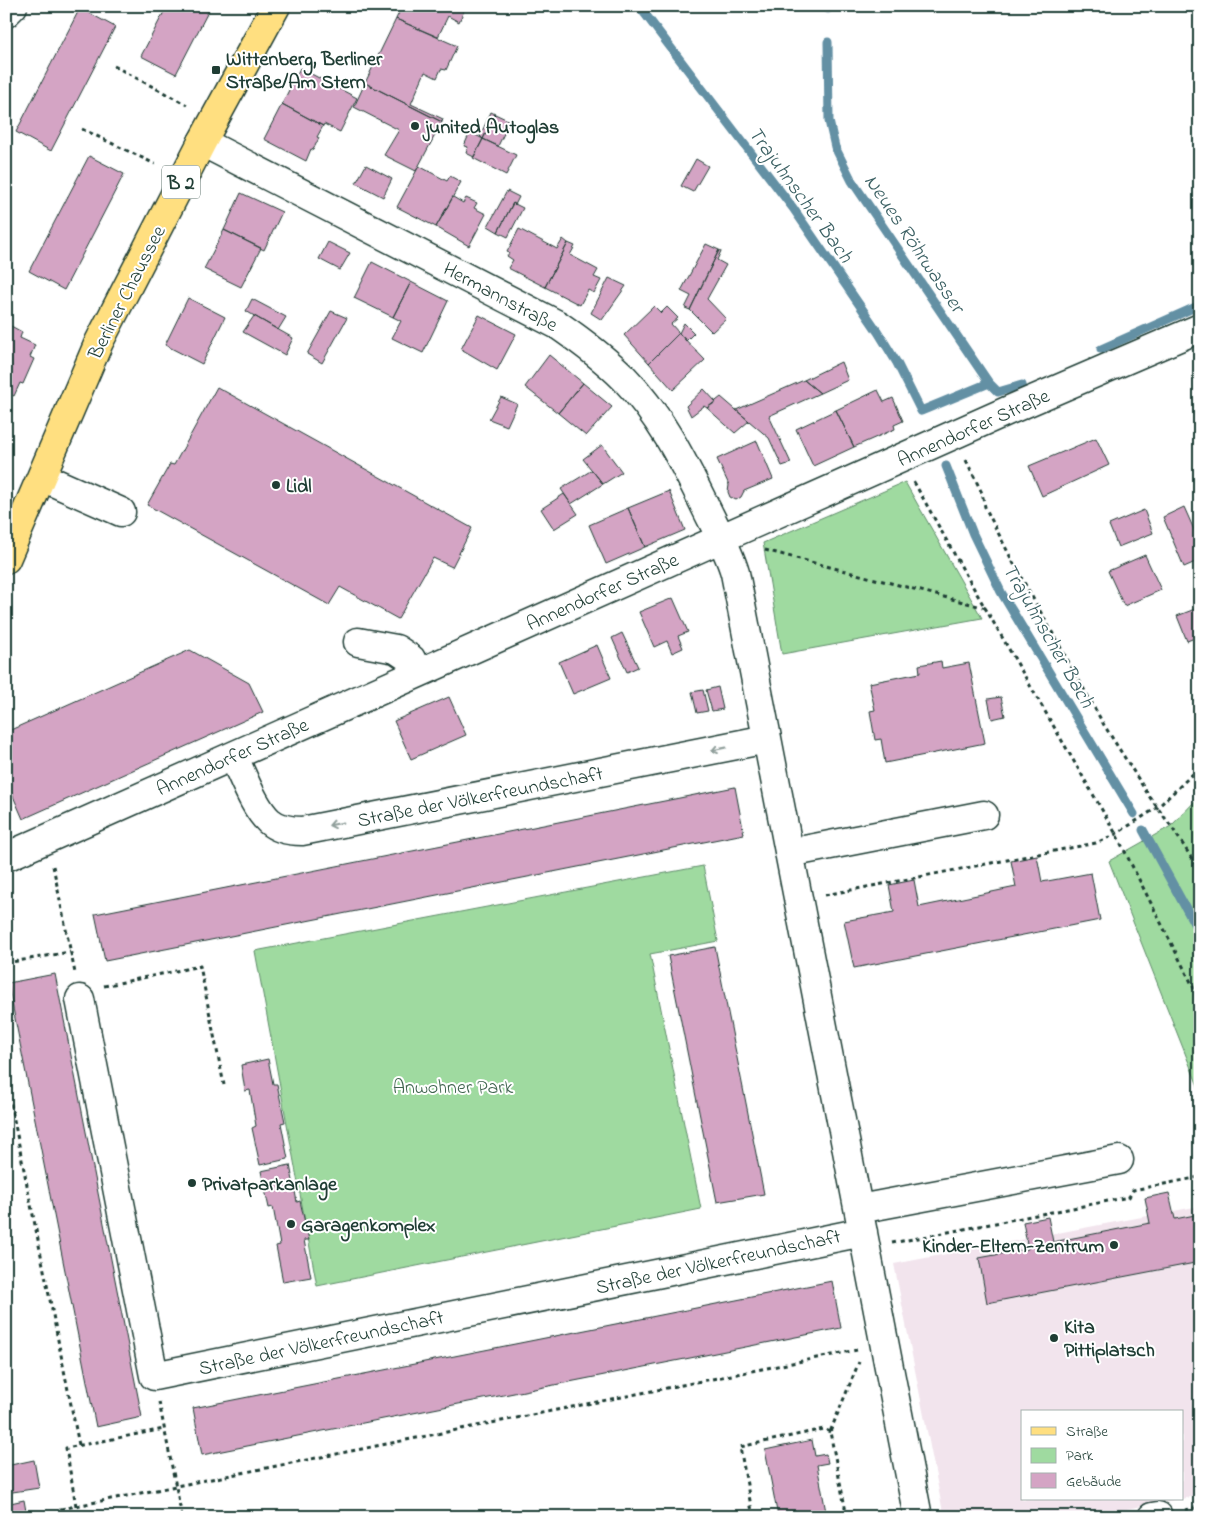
<svg xmlns="http://www.w3.org/2000/svg" width="1206" height="1523" viewBox="0 0 1206 1523" font-family="'Indie Flower',sans-serif">
	<rect width="100%" height="100%" fill="#fff"/>
	<filter id="ink" filterUnits="userSpaceOnUse"><feTurbulence type="fractalNoise" baseFrequency=".02" numOctaves="2"/><feDisplacementMap in="SourceGraphic" scale="10" xChannelSelector="R" yChannelSelector="G"/><feConvolveMatrix kernelMatrix="1 2 1 2 8 2 1 2 1" color-interpolation-filters="sRGB"/></filter>
	<g filter="url(#ink)">
		<path fill="#f2e4ed" d="M1200 1206V1495L1182 1499V1412H1022V1499H1179L1085 1517H944L894 1264Z"/>
		<path fill="#9fdaa0" stroke="#5f8c6a" d="M905 482 982 618 782 654 763 543Z
			M1200 796V1091L1109 861 1171 826Z
			M703 866 718 941 650 954 701 1209 317 1286 255 951Z"/>
		<g fill="none" stroke-linecap="round" stroke-linejoin="round">
			<path stroke="#6390a4" stroke-width="9" d="M639 6 793 208 878 332 897 363 921 411 989 383 852 181 835 147 829 121 828 42
				M828 6V9
				M1101 349 1200 305
				M989 383 998 392 1022 385
				M946 466 973 534 1001 592 1134 814
				M1143 830 1200 934"/>
		</g>
		<path fill="#d4a4c4" stroke="#1f3d34" d="M167 6H211L176 74 141 56Z
			M402 6H466L459 22 448 16 438 37 396 19Z
			M80 8 115 27 51 151 16 132Z
			M396 19 457 46 446 70 441 69 437 78 425 72 411 104 443 119 442 122 365 83Z
			M300 68 357 98 340 132 324 124 323 126 282 104Z
			M365 83 442 122 416 171 384 155 399 130 354 107Z
			M282 104 323 126 317 137 319 138 313 150 311 149 306 161 264 139Z
			M491 112 495 114 483 139 480 136Z
			M495 114 510 121 498 146 483 139Z
			M470 132 483 139 474 157 466 153 468 147 464 146Z
			M483 139 516 155 506 175 473 158Z
			M89 156 124 174 64 290 29 271Z
			M696 159 708 166 693 192 681 186Z
			M366 165 392 179 383 197 356 183Z
			M419 166 447 181 450 176 461 182 436 227 397 207Z
			M507 191 519 197 515 205 513 203 498 232 488 226Z
			M241 193 282 212 264 250 224 230Z
			M453 197 463 203 466 198 477 203 474 208 486 214 469 246 436 227Z
			M513 203 523 208 508 237 498 232Z
			M519 229 557 249 563 239 568 243 545 287 508 268 513 260 507 256 509 253 507 252Z
			M224 230 261 248 241 287 204 269Z
			M328 242 350 253 340 270 319 259Z
			M568 243 575 246 570 255 598 270 594 277 601 280 594 293 588 290 580 305 545 287Z
			M706 244 719 250 690 310 685 308 691 296 681 291Z
			M719 250 721 251 717 260 726 265 707 299 726 319 712 332 690 310Z
			M372 262 411 282 393 317 354 298Z
			M609 278 626 286 602 320 591 313Z
			M411 282 448 301 423 353 392 338 401 321 393 317Z
			M188 298 225 317 202 364 165 345Z
			M252 299 286 317 278 330 246 311Z
			M654 306 661 313 667 307 678 318 671 324 679 333 649 363 624 335Z
			M331 311 347 318 322 363 307 354Z
			M479 315 516 334 497 370 461 349Z
			M254 316 293 338 285 355 243 332Z
			M684 323 694 333 686 341 679 333Z
			M11 326 22 332 20 338 35 345 30 357 34 359 23 384 20 383 14 396 6 393V331L8 332Z
			M679 333 705 360 673 390 649 363Z
			M549 355 583 383 558 413 525 387Z
			M841 362 848 380 820 393 804 380Z
			M804 380 820 393 769 416 791 463 782 466 769 438 736 410Z
			M583 383 612 407 586 436 558 413Z
			M217 387 472 528 452 567 433 558 398 619 340 587 329 605 147 505 170 464 174 465Z
			M704 389 716 402 707 408 704 406 691 416 686 406Z
			M878 390 884 402 893 398 903 421 894 425 895 429 854 447 836 410Z
			M501 397 517 404 507 426 489 419Z
			M721 397 749 421 735 433 707 408Z
			M836 410 854 447 813 466 796 429Z
			M1096 438 1109 465 1042 496 1029 466Z
			M757 441 773 479 744 491 741 497 736 500 730 497 728 492 729 485 717 459Z
			M602 445 622 472 603 484 583 459Z
			M592 470 603 484 571 504 561 489Z
			M669 491 685 530 645 547 628 508Z
			M564 494 578 514 554 529 541 509Z
			M1184 507 1200 543V560L1184 567 1163 517Z
			M628 508 645 547 606 564 589 525Z
			M1144 510 1153 533 1118 547 1109 525Z
			M1145 555 1161 590 1124 606 1108 571Z
			M673 598 688 632 678 636 683 648 672 653 667 641 654 647 639 612Z
			M1200 607V636L1187 641 1177 616Z
			M622 633 638 667 627 672 612 638Z
			M597 645 611 678 573 694 559 662Z
			M190 650 249 683 263 712 23 819 6 780V732Z
			M941 661 942 668 969 663 985 743 885 763 881 739 875 740 870 711 875 710 869 683 920 673 919 665Z
			M718 687 723 709 712 711 706 690Z
			M703 690 708 711 697 713 692 692Z
			M449 697 466 735 411 759 394 721Z
			M1001 697 1005 716 992 719 988 699Z
			M735 787 744 834 105 961 95 914Z
			M1037 856 1042 882 1091 873 1100 920 854 968 844 921 894 912 889 885 914 880 919 907 1016 887 1011 861Z
			M715 947 764 1194 717 1202 668 956Z
			M55 974 142 1417 96 1427 8 983Z
			M268 1059 273 1084H277L285 1122 281 1123 288 1159 260 1165 252 1128 256 1126 250 1090 245 1091 241 1065Z
			M290 1165 297 1202 300 1201 309 1240H304L311 1277 283 1282 276 1246 280 1245 273 1207 269 1208 261 1171Z
			M1169 1193 1175 1219 1200 1214V1262L987 1303 979 1258 1028 1249 1023 1222 1048 1217 1053 1242 1150 1223 1145 1198Z
			M832 1281 841 1328 202 1455 193 1408Z
			M812 1440 815 1456 826 1454 828 1463 817 1465 827 1517H778L765 1450Z
			M34 1460 39 1488 6 1493V1466Z
			M24 1500 27 1517H6V1504Z"/>
		<g fill="none" stroke-linecap="round" stroke-linejoin="round">
			<g stroke="#1f3d34" stroke-width="31">
				<path id="minor" d="M6 13 13 6
					M202 142 558 325C581 341 604 358 624 378 659 414 682 459 704 504 715 527 728 549 735 573L918 1517
					M42 477 121 512
					M358 642 396 649 411 659 418 673
					M233 756C243 775 253 806 269 821 278 829 290 831 302 831L767 739
					M789 853 984 815
					M6 857 1007 411 1200 328
					M80 999 154 1376 863 1232
					M859 1209 1119 1160
					M1152 1517 1158 1516"/>
			</g>
			<g stroke="#1f3d34" stroke-width="31">
				<path id="major" d="M6 559 99 342 202 142 276 6"/>
			</g>
			<path stroke="#1f3d34" stroke-width="3" stroke-dasharray="4 4" stroke-linecap="butt" d="M114 66 187 105
				M82 129 155 164
				M966 460 982 493 985 507 1016 568 1104 725 1151 799 1171 826 1200 871
				M914 482 962 568 1116 834 1200 1000
				M765 550 986 608
				M53 866 75 973
				M825 895 1096 843 1116 834 1158 807 1200 767
				M6 963 70 952
				M104 986 200 966 224 1085
				M6 1080 79 1445
				M892 1243 1129 1197 1133 1190 1200 1177
				M159 1402 182 1517
				M76 1506 66 1448 164 1429
				M1185 1510 1200 1507
				M62 1517 61 1509 857 1350
				M753 1517 740 1447 824 1429 830 1432
				M847 1517 830 1432 859 1362"/>
			<use href="#minor" stroke="#fff" stroke-width="28"/>
			<use href="#major" stroke="#ffdf80" stroke-width="28"/>
		</g>
		<defs><path id="oneway-shaft" d="M-6 0H5M1.5-3L5.5 0L1.5 3" fill="none" stroke-width="1.6" stroke-linecap="round" stroke-linejoin="round" transform="scale(1.25)"/></defs>
		<g stroke="#8f9e9a">
			<use href="#oneway-shaft" transform="translate(719 749) rotate(169)"/>
			<use href="#oneway-shaft" transform="translate(336 824) rotate(169)"/>
		</g>
	</g>
	<g fill="#1f3d34" stroke="#fff" stroke-width="2">
		<rect x="211" y="65" width="10" height="10" rx="2.5"/>
		<circle cx="415" cy="126" r="5"/>
		<circle cx="276" cy="485" r="5"/>
		<circle cx="192" cy="1183" r="5"/>
		<circle cx="291" cy="1224" r="5"/>
		<circle cx="1114" cy="1245" r="5"/>
		<circle cx="1054" cy="1338" r="5"/>
	</g>
	<g text-anchor="middle" stroke-width="4" stroke-linejoin="round" paint-order="stroke">
		<rect fill="#fff" stroke="#627771" stroke-width="1" x="162" y="165.5" width="38" height="33" rx="4"/>
		<g font-size="19" font-weight="bold" fill="#1f3d34">
			<text x="181" y="189">B 2</text>
		</g>
		<g font-size="20" font-weight="bold" fill="#1f3d34" stroke="#fff" text-anchor="start">
			<text x="226" y="65">Wittenberg, Berliner<tspan x="226" dy="23">Straße/Am Stern</tspan></text>
			<text x="425" y="133">junited Autoglas</text>
			<text x="286" y="492">Lidl</text>
			<text x="202" y="1190">Privatparkanlage</text>
			<text x="301" y="1231">Garagenkomplex</text>
			<text x="1104" y="1252" text-anchor="end">Kinder-Eltern-Zentrum</text>
			<text x="1064" y="1333">Kita<tspan x="1064" dy="23">Pittiplatsch</tspan></text>
		</g>
		<g font-size="20" fill="#1f3d34" stroke="#fff">
			<text transform="translate(126 292) rotate(-63)" y="7">Berliner Chaussee</text>
			<text transform="translate(501 296) rotate(28)" y="7">Hermannstraße</text>
			<text transform="translate(973 427) rotate(-24)" y="7">Annendorfer Straße</text>
			<text transform="translate(602 591) rotate(-24)" y="7">Annendorfer Straße</text>
			<text transform="translate(232 756) rotate(-24)" y="7">Annendorfer Straße</text>
			<text transform="translate(480 796) rotate(-11)" y="7">Straße der Völkerfreundschaft</text>
			<text transform="translate(718 1261) rotate(-12)" y="7">Straße der Völkerfreundschaft</text>
			<text transform="translate(321 1342) rotate(-12)" y="7">Straße der Völkerfreundschaft</text>
		</g>
		<g font-size="20" fill="#3f644f" stroke="#fff">
			<text x="453" y="1093">Anwohner Park</text>
		</g>
		<g font-size="21" font-style="italic" fill="#3b6063" stroke="#fff">
			<text transform="translate(801 194) rotate(54)" y="7">Trajuhnscher Bach</text>
			<text transform="translate(915 243) rotate(56)" y="7">Neues Röhrwasser</text>
			<text transform="translate(1049 635) rotate(60)" y="7">Trajuhnscher Bach</text>
		</g>
	</g>
	<rect width="1206" height="1523" fill="none" stroke="#fff" stroke-width="25"/>
	<rect x="12" y="12" width="1181" height="1498" fill="none" stroke="#1f3d34" stroke-width="2" filter="url(#ink)"/>
	<rect x="1021" y="1410" width="162" height="90" fill="#ffffff" stroke="#a5b1ae"/>
	<rect x="1031" y="1427" width="25" height="8" fill="#ffdf80" stroke="#a5b1ae"/>
	<text x="1066" y="1436" font-size="15" fill="#1f3d34">Straße</text>
	<rect x="1031" y="1448" width="25" height="15" fill="#9fdaa0" stroke="#a5b1ae"/>
	<text x="1066" y="1460" font-size="15" fill="#1f3d34">Park</text>
	<rect x="1031" y="1473" width="25" height="15" fill="#d4a4c4" stroke="#a5b1ae"/>
	<text x="1066" y="1486" font-size="15" fill="#1f3d34">Gebäude</text>
</svg>
